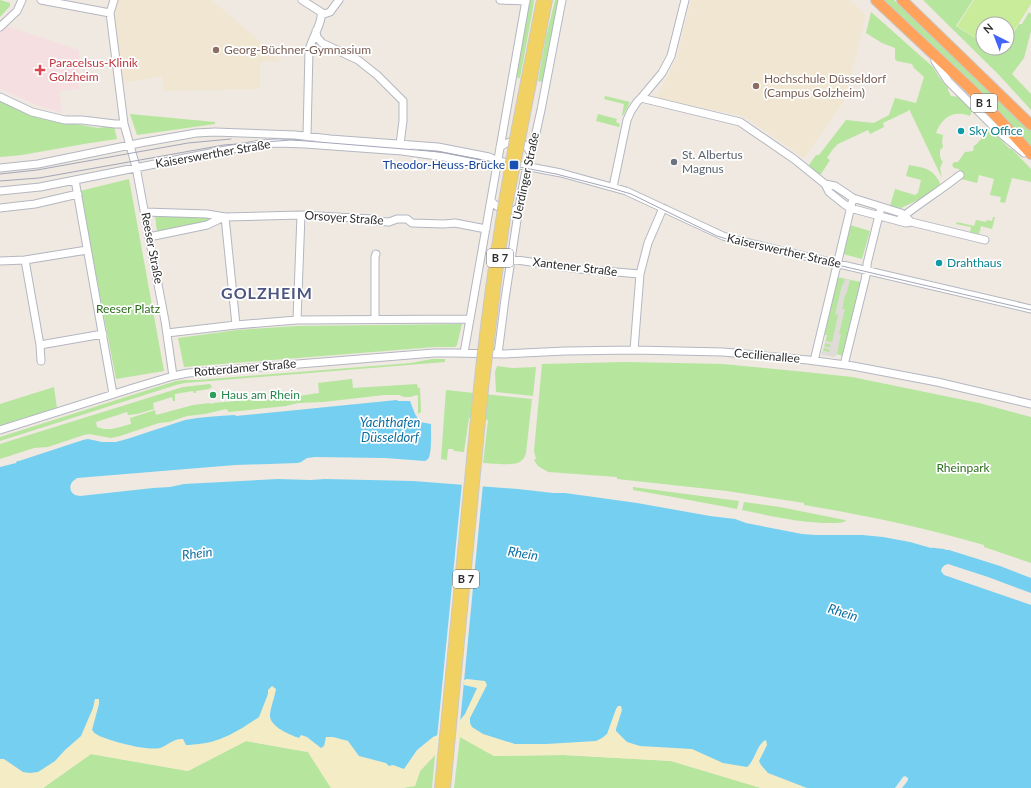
<svg xmlns="http://www.w3.org/2000/svg" width="1031" height="788" viewBox="0 0 1031 788" font-family="Lato,sans-serif">
	<rect width="100%" height="100%" fill="#efe9e1"/>
	<path fill="#f0e6d1" d="M117 0H212L282 61 260 62V89L163 91 162 76 123 83 114 17Z
		M691 0H849L866 15 844 101 804 158 743 116 656 98 677 58Z"/>
	<path fill="#f5dfe0" d="M6 26 79 50V89L60 91 61 113 37 105 0 89V33Z"/>
	<path fill="#b6e59e" d="M0 0 10 3V6L0 17Z
		M528 0H534L533 8 520 78 515 77Z
		M555 0H559L543 82 538 81 546 37Z
		M882 0H894L1031 131V148Z
		M923 0H973L956 26 983 43V48H990L1000 54 1004 48H1007V43L1019 24H1022L1029 12 1031 14V31L1024 58 1012 74 1031 94V110L999 75Z
		M871 12 933 67 939 77 948 88V90L951 96 960 97 972 110 970 116C954 110 942 117 936 133L943 135 942 142 943 147 940 150V157L941 158V160L943 161 940 168 942 178 909 109 908 111 883 123 884 127 870 134 868 130 838 144 833 149 827 158 830 160 821 174 818 175 810 167 809 165 816 155H819L846 120 874 123 889 115 895 98 916 103 924 77 914 68 912 64 897 61 895 59V48L882 43 866 33Z
		M605 96 630 102 623 116 622 115 624 104 604 99Z
		M0 99 65 122 98 128 114 126 117 139 84 144 22 155 0 157Z
		M130 114 215 122V124L137 135Z
		M598 114 617 119 616 122 620 124 619 127 596 121Z
		M988 127 1009 148 1013 150 1031 169V182L1012 178 1005 203 1000 202 1001 197 990 195 994 179 979 175 977 183 961 179 959 169 954 168 952 165 954 162H958L965 152 973 151 974 148H973L974 146C983 140 982 134 988 127Z
		M909 165C925 168 932 168 940 183L937 189 920 199 901 208 890 206 895 189 915 195 918 193 921 180 906 176Z
		M129 179 164 371 116 379 80 191Z
		M155 216H209L212 218 210 220 157 232Z
		M993 217H995L992 229 981 226 979 234 970 232 971 227 956 224 957 222 974 226 976 220 986 222 987 220 992 221Z
		M850 225 870 231 862 259 843 254Z
		M837 277 861 282 844 356 823 351 827 335H825Z
		M462 324 457 345 455 347H435L184 367 178 338 237 330 297 326Z
		M432 359H445V362L185 383 176 385 0 441V437L176 381 184 380H198L411 363 421 361Z
		M625 362 723 364 806 372 852 377 979 403 1031 417V563L984 547V545C925 528 865 515 804 505V503L727 491 617 479V477L548 472 538 466 534 460 536 459 534 451 542 364Z
		M497 366 512 368 536 367 533 396 496 392 495 372Z
		M351 379H352L353 388 417 384 418 388H420L421 412 418 414V395L413 396 411 397H404L399 395H384L323 402 298 403 286 406 229 412 226 409 205 414 187 416 169 422 159 423 120 436 111 438 89 434 84 435 48 447 34 448 0 459V444L183 387 210 384 212 387 210 388 209 389 196 391V393H194L193 391 175 394V401H173L172 397 153 403 154 409 137 414 128 415 127 412 96 422 97 427C111 432 118 427 131 424L130 418 155 410 156 415 193 405 210 403V404L214 403 256 399V401L293 396 294 399H299V396L319 393 318 383Z
		M54 387 57 408 0 426V404Z
		M446 390 532 399 526 453C525 456 524 459 521 461 514 467 493 463 483 463L488 420 469 418 464 452 454 451 453 449H448L447 460 441 459Z
		M633 487 739 501 737 509 673 497 633 490Z
		M744 502 780 507 845 520 846 521C842 523 836 523 831 523 801 523 771 516 742 510Z
		M460 737 494 756 564 755 671 761 761 788H454Z
		M246 741 308 752 331 788H43L91 754 188 771Z
		M435 755 432 788H401L415 786 420 771Z"/>
	<path fill="#f3ecc5" d="M467 679 486 681 487 685 515 744H546L596 741 607 734 616 709 618 706H621L622 710 616 729V731L627 742 640 746 692 749 723 763 751 764 753 758 763 741 767 740V745L759 761 768 773 807 788H761L671 761 564 755 494 756 460 737 435 755 420 771 415 786 401 788H331L308 752 246 741 188 771 91 754 43 788H0V759H4L23 772 50 764 55 761 65 750 81 736 93 708 95 699H99L96 734 122 744 140 748H159L177 739H183L186 744 221 739 259 717 268 694V690L272 686 276 689 269 715 274 725 288 734 299 738 300 735 307 737 321 748 326 737H333L348 741 359 756 393 765 405 767 417 751 433 737 447 731 477 688 463 685 464 680Z"/>
	<path fill="#c9ec9a" d="M974 0H1031V4L1007 42V24H983V43L957 26Z"/>
	<path fill="#dfdcd8" d="M845 278 850 280 846 295H845L843 306 842 309H845L839 334H841L837 354 835 357 822 355 821 352 823 351 829 352 830 350 824 348V346L830 347 831 345 825 343V342L826 341 832 342 838 315 835 314 842 285H843Z"/>
	<path fill="#75cff0" d="M397 400 398 401H410L415 414 420 422 431 424C431 430 432 455 428 459 427 460 426 460 425 461L385 458 315 457 307 458 301 462 298 463 235 465 77 478 72 482C69 487 70 492 75 495L80 496 153 488 170 487 184 484 278 479 311 480 325 479 413 481 518 489 553 493H565L637 503 710 516 735 519 746 523 802 534 816 535H862L883 537 910 542 931 548C934 547 940 549 944 549L946 550H949L1000 566 1031 578V593L988 577 948 564C944 565 942 567 941 571L944 575 1031 605V788H902L906 783 908 780V778L905 776 903 777 895 788H807L768 773 761 765 759 761 767 745 766 740C757 743 755 761 747 767L723 763 692 749 640 746 627 742 616 731V729L622 710 621 706H618L616 709 607 734 602 738 596 741 546 744H515L483 734 472 727 470 723V718L487 685 485 681 467 679 464 680V685L477 688 465 714 457 724 447 731 433 737 417 750 404 769 393 765 389 766 386 763 359 756 348 741 333 737H326L324 746 321 748 307 737 301 735 299 738C290 735 268 726 270 714 271 706 275 696 276 689L272 686 268 690V694L259 717C247 725 234 734 220 739 210 743 199 744 189 745H186L183 739C174 738 168 745 160 748 148 751 107 741 96 734 94 733 94 732 92 730L99 704V699H95L93 708 81 736 65 750 55 761 38 772 30 773 23 772 4 759H0V467L16 463 17 461H19L83 440 88 439 102 442H116L127 439 185 420C201 417 219 416 235 415L236 416Z"/>
	<path fill="#efe9e1" d="M462 483 483 484 460 723 448 733 437 738Z"/>
	<g fill="none" stroke-linecap="round" stroke-linejoin="round">
		<g stroke="#b4b7c1" stroke-width="9">
			<path id="minor" d="M41 0 110 13 114 0
				M302 0 324 14 330 12 339 0
				M500 0 526 1
				M110 13 124 124 136 167 149 237 165 321 173 376
				M0 27 17 11 22 0
				M316 31 317 37 322 43 358 60 377 75 403 101V121L400 144
				M935 55V61L948 81 999 132 1024 153
				M0 97 32 112 65 120H82L115 124H124
				M641 98 740 122 794 159 825 184 829 192 844 204 850 208 906 223 911 222 985 240
				M307 136 309 50C311 40 323 22 321 13
				M500 147C512 138 525 139 531 154
				M0 168 38 164 140 143 196 133 215 132 295 135 330 139 438 147 489 157 498 161 561 173 626 191 723 236 732 239 1031 309
				M75 180 113 394
				M825 184 835 186 853 198 901 213 908 219 911 222
				M613 187 627 120 631 111 637 102 641 98 662 73 671 56 685 0
				M0 191 40 187 215 152 260 144 278 143 305 144 402 151 444 157 489 166 498 161
				M491 201C497 208 504 210 514 211L519 207
				M0 208 35 204 78 194
				M145 212 207 214 225 217 301 215 373 219 375 221 389 222 397 219H407L412 223 444 224 455 223 486 229
				M225 217 236 325
				M901 218C920 203 941 190 960 175
				M149 237 207 225 224 217
				M510 259 579 269 640 274
				M25 260 40 345 41 361
				M0 261 25 260 87 250
				M375 319V257L376 254
				M297 320 301 215
				M167 333 236 325 297 320 469 319
				M40 345 103 334
				M634 350 640 274 648 243 663 208
				M464 353 526 0
				M498 354 505 299 519 207 525 175 531 155 541 110 562 0
				M814 361 853 198
				M844 365 865 280 867 270V264L881 207
				M0 430 133 388 173 376 188 373 434 353H454L504 354 565 351 634 350 723 352 808 360 853 366 937 382 1031 404"/>
		</g>
		<g stroke="#c9c9c9" stroke-width="10">
			<path id="major" d="M516 128 541 0
				M523 129 548 0
				M439 788 478 388
				M446 788 484 389"/>
		</g>
		<g stroke="#c9c9c9" stroke-width="12">
			<path id="highway" d="M876 0 973 91 1031 154
				M902 0 1031 125"/>
		</g>
		<use href="#minor" stroke="#fff" stroke-width="7"/>
		<use href="#major" stroke="#f2d163" stroke-width="8"/>
		<use href="#highway" stroke="#ffa35c" stroke-width="10"/>
		<path stroke="#a3a6b8" stroke-width="1" d="M0 174 37 170 188 143 231 139
			M0 181 39 178 224 145 291 140 306 141 441 152 556 174 611 188 631 194 717 236 730 240 1031 310"/>
		<g stroke="#c9c9c9" stroke-width="10" stroke-linecap="butt">
			<path id="major-bridge" d="M478 388C487 301 500 214 516 128
				M484 389 498 273 508 205 523 129"/>
		</g>
		<use href="#major-bridge" stroke="#f2d163" stroke-width="8"/>
	</g>
	<g fill="#8d6e63" stroke="#fff" stroke-width="1.5">
		<circle cx="216" cy="50" r="4"/>
		<circle cx="756" cy="86" r="4"/>
	</g>
	<path fill="#e0444e" stroke="#fff" stroke-width="1.5" d="M38 64h4v4h4v4h-4v4h-4v-4h-4v-4h4z"/>
	<g fill="#0f9aa8" stroke="#fff" stroke-width="1.5">
		<circle cx="961" cy="131" r="4"/>
		<circle cx="939" cy="263" r="4"/>
	</g>
	<circle fill="#6b7280" stroke="#fff" stroke-width="1.5" cx="674" cy="162" r="4"/>
	<rect fill="#1a4fb4" stroke="#fff" stroke-width="1.5" x="509" y="160" width="10" height="10" rx="2"/>
	<circle fill="#2e9e5b" stroke="#fff" stroke-width="1.5" cx="213" cy="395" r="4"/>
	<g text-anchor="middle" stroke-width="3.5" stroke-linejoin="round" paint-order="stroke">
		<g fill="#fff" stroke="#6d6d6d" stroke-width="1">
			<rect x="971" y="94" width="26" height="18" rx="3"/>
			<rect x="487" y="249" width="26" height="18" rx="3"/>
			<rect x="453" y="570" width="26" height="18" rx="3"/>
		</g>
		<g font-size="11" font-weight="bold" fill="#2e2e2e">
			<text x="984" y="107">B 1</text>
			<text x="500" y="262">B 7</text>
			<text x="466" y="583">B 7</text>
		</g>
		<g font-size="12" fill="#785e54" stroke="#fff" text-anchor="start">
			<text x="224" y="54">Georg-Büchner-Gymnasium</text>
			<text x="764" y="83">Hochschule Düsseldorf<tspan x="764" dy="14">(Campus Golzheim)</tspan></text>
		</g>
		<g font-size="12" fill="#be3a42" stroke="#fff" text-anchor="start">
			<text x="49" y="67">Paracelsus-Klinik<tspan x="49" dy="14">Golzheim</tspan></text>
		</g>
		<g font-size="12" fill="#0d838f" stroke="#fff" text-anchor="start">
			<text x="969" y="135">Sky Office</text>
			<text x="947" y="267">Drahthaus</text>
		</g>
		<g font-size="12" fill="#2e2e2e" stroke="#fff">
			<text transform="translate(213 154) rotate(-10)" y="4">Kaiserswerther Straße</text>
			<text transform="translate(526 176) rotate(-78)" y="4">Uerdinger Straße</text>
			<text transform="translate(344 218) rotate(4)" y="4">Orsoyer Straße</text>
			<text transform="translate(152 248) rotate(79)" y="4">Reeser Straße</text>
			<text transform="translate(784 251) rotate(13)" y="4">Kaiserswerther Straße</text>
			<text transform="translate(575 267) rotate(7)" y="4">Xantener Straße</text>
			<text transform="translate(767 356) rotate(5)" y="4">Cecilienallee</text>
			<text transform="translate(245 368) rotate(-5)" y="4">Rotterdamer Straße</text>
		</g>
		<g font-size="12" fill="#5b616d" stroke="#fff" text-anchor="start">
			<text x="682" y="159">St. Albertus<tspan x="682" dy="14">Magnus</tspan></text>
		</g>
		<g font-size="12" fill="#164399" stroke="#fff" text-anchor="end">
			<text x="505" y="169">Theodor-Heuss-Brücke</text>
		</g>
		<g font-size="12" fill="#2c6e1b" stroke="#fff">
			<text x="128" y="313">Reeser Platz</text>
			<text x="963" y="472">Rheinpark</text>
		</g>
		<g font-size="12" fill="#27864d" stroke="#fff" text-anchor="start">
			<text x="221" y="399">Haus am Rhein</text>
		</g>
		<g font-size="13" font-style="italic" fill="#0d6fa3" stroke="#fff">
			<text x="390" y="427">Yachthafen<tspan x="390" dy="15">Düsseldorf</tspan></text>
			<text transform="translate(197 553) rotate(-7)" y="5">Rhein</text>
			<text transform="translate(523 553) rotate(9)" y="5">Rhein</text>
			<text transform="translate(843 612) rotate(17)" y="5">Rhein</text>
		</g>
		<g font-size="16" font-weight="bold" letter-spacing="1" fill="#4d5680" stroke="#fff">
			<text x="267" y="299">GOLZHEIM</text>
		</g>
	</g>
	<g transform="translate(995 36) rotate(318)"><circle r="19" fill="#ffffff" stroke="#ababab"/>
	<path d="M0-3L7 15L0 10L-7 15Z" fill="#4264fb"/>
	<text y="-6" font-size="11" font-weight="bold" text-anchor="middle" fill="#2e2e2e">N</text>
	</g>
</svg>
